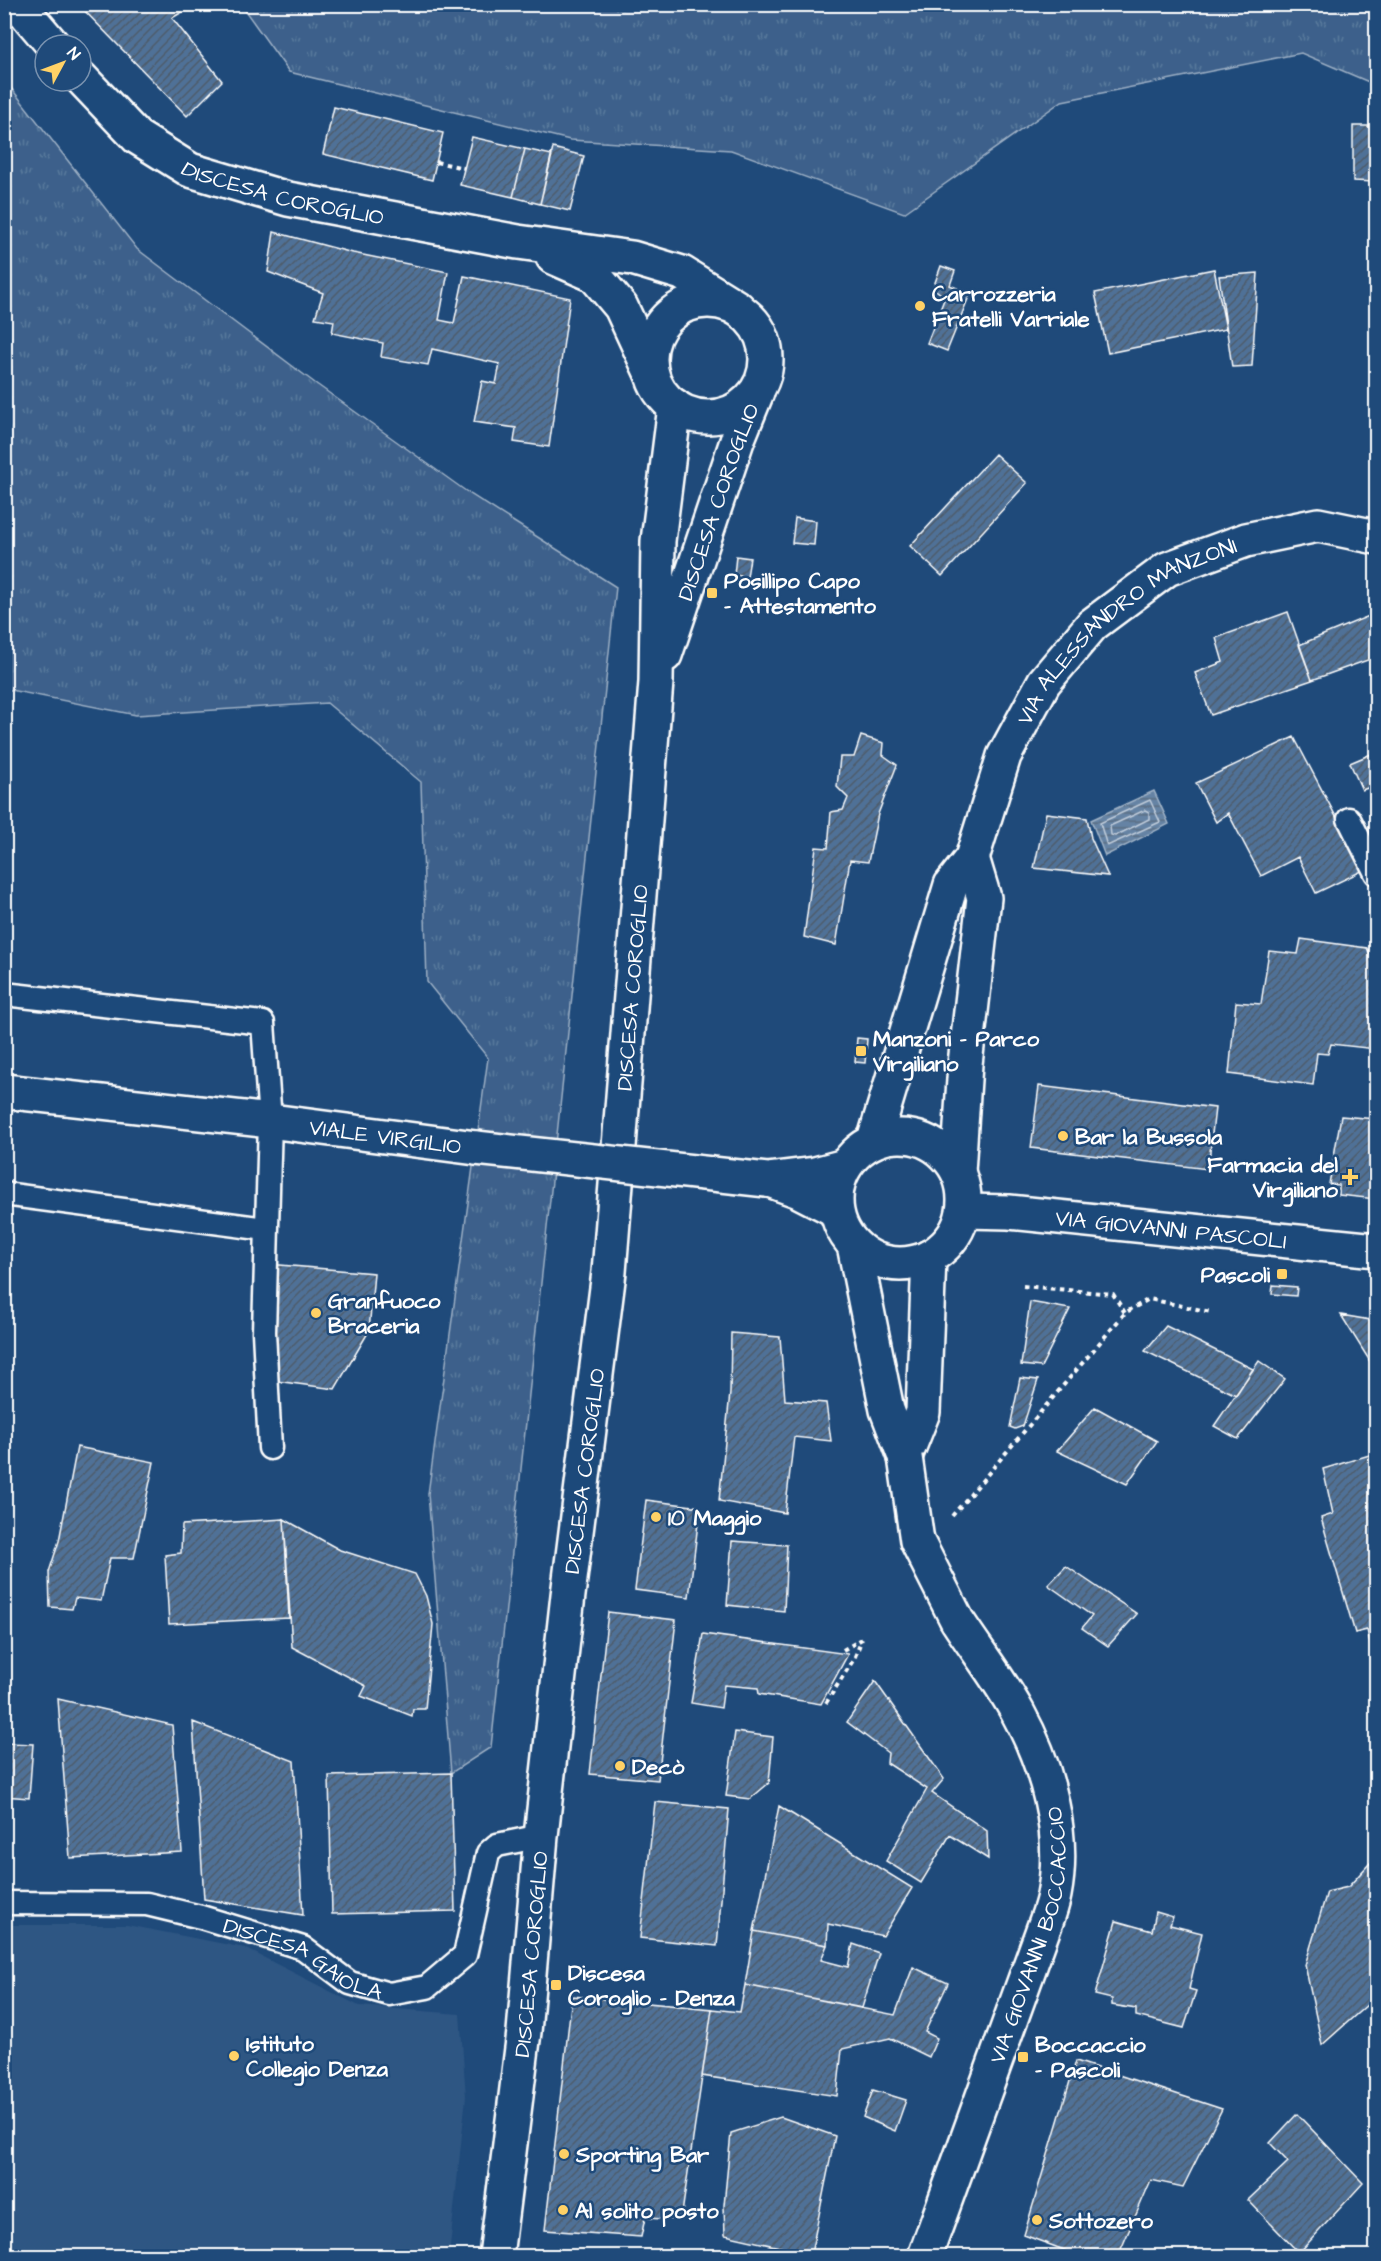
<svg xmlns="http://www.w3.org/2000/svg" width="1381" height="2261" viewBox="0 0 1381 2261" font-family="'Architects Daughter',sans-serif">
	<defs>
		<pattern id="grass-tufts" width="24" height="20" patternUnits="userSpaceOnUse" patternTransform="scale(1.5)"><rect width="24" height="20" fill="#3c618b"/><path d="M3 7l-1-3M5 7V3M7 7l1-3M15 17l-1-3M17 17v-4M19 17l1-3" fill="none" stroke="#59799c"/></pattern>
		<pattern id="water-rules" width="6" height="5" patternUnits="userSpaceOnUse" patternTransform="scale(1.5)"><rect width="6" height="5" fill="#6583a4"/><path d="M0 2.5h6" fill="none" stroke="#5b6d81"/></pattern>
		<pattern id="building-hatch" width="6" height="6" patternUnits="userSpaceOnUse" patternTransform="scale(1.5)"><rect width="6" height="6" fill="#507197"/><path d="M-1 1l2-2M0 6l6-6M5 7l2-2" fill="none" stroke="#4e5b6a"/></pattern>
	</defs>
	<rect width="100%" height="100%" fill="#1f4a7a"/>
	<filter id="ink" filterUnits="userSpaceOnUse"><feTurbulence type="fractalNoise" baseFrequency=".0167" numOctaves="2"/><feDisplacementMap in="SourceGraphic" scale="12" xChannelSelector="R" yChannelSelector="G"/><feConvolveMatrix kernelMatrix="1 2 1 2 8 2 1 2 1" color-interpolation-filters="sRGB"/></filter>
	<g filter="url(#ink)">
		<path fill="#2e5683" d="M5 1925H127L245 1948 359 2006 460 2014 466 2097 449 2256H5Z"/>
		<path fill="url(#grass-tufts)" stroke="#9eb0c5" stroke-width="1.5" d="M241 5H1376V85L1301 53 1062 101 904 213 731 150 570 140 289 72Z
			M4 79 137 249 315 383 470 494 616 587 491 1747 451 1773 428 1494 488 1058 427 982 421 782 327 703 136 715 5 689Z"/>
		<path fill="url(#water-rules)" stroke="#a3b5c8" stroke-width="1.5" d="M1154 791 1169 824 1105 856 1091 820Z"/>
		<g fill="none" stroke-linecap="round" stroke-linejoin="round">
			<path stroke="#c1cddb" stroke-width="1.5" d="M1150 800 1160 822 1107 846 1100 823Z
				M1145 810 1149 812V819L1115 836 1111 835 1110 826Z"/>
		</g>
		<path fill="url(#building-hatch)" stroke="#fff" stroke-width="1.5" d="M78 4H196L172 18 222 81 187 116Z
			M334 107 443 133 432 180 323 154Z
			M1353 126H1376V182L1353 181Z
			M472 137 525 149 513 197 460 185Z
			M553 148 584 156 570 211 540 204Z
			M525 149 552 155 540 204 513 197Z
			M274 232 353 253 448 272 439 320 454 323 464 276 570 298 549 447 514 442 516 428 474 422 482 381 496 384 500 364 432 349 428 365 381 357 383 343 332 333 334 321 315 318 323 293 268 272Z
			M941 266 955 271 950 285 970 294 947 351 927 343 945 297 933 288Z
			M1214 269 1226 329 1108 353 1095 293Z
			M1258 273 1252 366 1232 367 1219 276Z
			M995 454 1027 483 942 576 910 546Z
			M795 518 816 521 814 545 792 543Z
			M736 556 750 558 747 577 734 575Z
			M1288 612 1312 680 1211 715 1195 673 1223 662 1216 638Z
			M1376 613V657L1312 680 1299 645Z
			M861 736 884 743 883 755 897 765 878 814 868 862 850 860 836 945 804 937 816 847 828 848 831 812 843 810 848 798 837 787 840 757H854Z
			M1294 737 1364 870 1316 893 1298 857 1261 876 1228 813 1216 822 1196 783Z
			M1376 752V785L1362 790 1350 763Z
			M1046 813 1087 818 1091 838 1108 876 1034 868Z
			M1301 939 1367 948 1376 966V1049L1331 1044 1328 1054 1317 1053 1313 1085 1229 1074 1236 1002 1261 1004 1269 951 1298 954Z
			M857 1038 867 1039 865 1063 855 1062Z
			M1039 1086 1215 1108 1208 1169 1031 1148Z
			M1341 1116 1376 1119V1199L1339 1195V1185L1329 1184Z
			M268 1264 374 1273 369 1331 335 1389 276 1381Z
			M1273 1285 1297 1287 1296 1296 1272 1294Z
			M1030 1302 1070 1309 1041 1367 1021 1365Z
			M1341 1315 1376 1321V1371Z
			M1166 1326 1253 1369 1236 1395 1145 1351Z
			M731 1333 780 1337 785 1400 826 1403 831 1441 794 1437 785 1513 719 1501 730 1393Z
			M1259 1361 1285 1379 1238 1439 1214 1426Z
			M1020 1378 1038 1380 1023 1426 1015 1429 1010 1427Z
			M1095 1407 1157 1441 1127 1484 1057 1451Z
			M77 1447 154 1462 134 1558H110L101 1601 75 1598 72 1609 50 1607 49 1572 59 1541Z
			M1376 1453V1668L1367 1630 1355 1633 1321 1518 1333 1514 1323 1469Z
			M646 1500 700 1507 689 1597 635 1590Z
			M284 1519 289 1618 169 1624 165 1555 181 1553 182 1525Z
			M284 1519 340 1550 415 1574 426 1596 433 1624 425 1709H413L412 1716 361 1696 366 1686 292 1647Z
			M732 1541 787 1545 784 1611 727 1605Z
			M1066 1566 1137 1614 1108 1646 1082 1628 1092 1616 1048 1585Z
			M608 1612 676 1620 658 1780 590 1774Z
			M703 1634 848 1654 821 1704 759 1694 758 1688 724 1685 721 1708 691 1703Z
			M875 1681 944 1779 932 1793 987 1831 988 1859 950 1835 921 1883 886 1861 927 1789 887 1763 888 1753 847 1722Z
			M58 1699 172 1725 182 1852 70 1858Z
			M4 1721H7L6 1743 33 1744 29 1798 4 1796Z
			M193 1722 294 1761 303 1915 204 1899Z
			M735 1732 773 1737 769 1783 750 1799 726 1796Z
			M451 1773 455 1911 332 1914 329 1776Z
			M655 1802 729 1809 717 1946 640 1938Z
			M779 1806 912 1888 883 1936 828 1924 827 1945 754 1931Z
			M1370 1863 1376 1867V1997L1322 2045 1305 1965 1327 1892 1348 1887Z
			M1156 1912 1173 1917 1170 1925 1202 1933 1189 1989 1196 1991 1184 2028 1136 2016V2009L1112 2005V1999L1095 1995 1116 1921 1152 1931Z
			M754 1931 827 1945 821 1960 848 1967 853 1944 879 1953 862 2008 745 1985Z
			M913 1967 948 1983 925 2032 937 2038 929 2057 890 2038 842 2049 837 2096 702 2076 712 2009 740 2012 745 1985 895 2015Z
			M572 1996 712 2009 681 2220 645 2218 641 2237 545 2230Z
			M1076 2061 1222 2109 1183 2187 1151 2180 1118 2256H1080L1024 2235Z
			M873 2090 906 2100 895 2131 863 2117Z
			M1297 2114 1363 2183 1299 2253 1248 2200 1288 2162 1270 2143Z
			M781 2117 835 2136 811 2254 725 2235 724 2205 731 2133Z"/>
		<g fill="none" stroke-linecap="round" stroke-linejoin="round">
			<g stroke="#fff" stroke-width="27">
				<g id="service">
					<path d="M1349 819 1376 873"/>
					<path d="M4 994 263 1023 270 1121 264 1332 270 1448"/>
					<path d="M4 1194 266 1229"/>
					<path id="s1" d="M4 1903 147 1904 201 1917 303 1948 350 1983 389 1994 427 1987 465 1955 488 1853 497 1845 541 1836"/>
				</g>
			</g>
			<g stroke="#fff" stroke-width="38">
				<g id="minor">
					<path id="s2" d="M4 1091 270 1121 476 1148"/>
					<path d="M767 1180 815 1174 845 1166"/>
					<path d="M772 1181 799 1191 836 1210"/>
					<path id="s3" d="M965 1211 1009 1212 1376 1250"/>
				</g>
			</g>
			<g stroke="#fff" stroke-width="38">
				<g id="tertiary">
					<path d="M18 4 53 45"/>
					<path id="s4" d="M81 78 137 137 190 170 288 199 518 242 632 258 682 273 738 308"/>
					<path d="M553 257 594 275 621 307 651 372"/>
					<circle cx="708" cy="359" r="58"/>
					<path id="s5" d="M665 655 737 441 757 392"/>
					<circle cx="900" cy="1200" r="64"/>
					<path id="s6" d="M874 1141 951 885 972 858 1004 756 1044 682 1092 625 1167 569 1246 540 1318 525 1376 537"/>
					<path d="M958 1172 965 1064 984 898 972 858"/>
					<path d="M854 1245 887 1410 905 1457"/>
					<path d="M905 1457 923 1412 929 1257"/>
					<path id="s7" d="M496 2256 524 2032 541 1836 568 1595 609 1272 656 682 658 541 675 406"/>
					<path id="s8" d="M925 2256 1043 1930C1047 1919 1052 1907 1054 1895 1066 1834 1047 1766 1018 1713 1001 1681 977 1651 957 1620"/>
				</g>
			</g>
			<path stroke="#fff" stroke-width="4" stroke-dasharray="4.5 4.5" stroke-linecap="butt" d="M436 162 464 168
				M1023 1286 1113 1294 1125 1313
				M952 1516 1125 1313 1149 1299 1211 1312
				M843 1650 862 1639
				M826 1703 854 1659 862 1639"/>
			<use href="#service" stroke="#1f4a7a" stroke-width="22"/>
			<use href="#minor" stroke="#1f4a7a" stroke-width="33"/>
			<use href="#tertiary" stroke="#1f4a7a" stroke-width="33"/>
			<g stroke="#fff" stroke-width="38" stroke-linecap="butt">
				<path id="minor-bridge" d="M476 1148 767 1180"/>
			</g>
			<g stroke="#fff" stroke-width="38" stroke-linecap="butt">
				<path id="tertiary-bridge" d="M905 1457 917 1541 957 1620"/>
			</g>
			<use href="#minor-bridge" stroke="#1f4a7a" stroke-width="33"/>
			<use href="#tertiary-bridge" stroke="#1f4a7a" stroke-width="33"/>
		</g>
	</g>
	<g fill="#ffd166" stroke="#1f4a7a" stroke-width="2">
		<circle cx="920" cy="306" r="6"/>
		<rect x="706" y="587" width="12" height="12" rx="3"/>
		<rect x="855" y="1045" width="12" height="12" rx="3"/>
		<circle cx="1063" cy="1136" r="6"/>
		<path d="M1347 1168h6v6h6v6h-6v6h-6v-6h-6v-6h6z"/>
		<rect x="1276" y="1268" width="12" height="12" rx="3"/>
		<circle cx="316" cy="1313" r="6"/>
		<circle cx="656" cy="1517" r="6"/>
		<circle cx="620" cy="1766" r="6"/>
		<rect x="550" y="1979" width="12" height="12" rx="3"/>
		<circle cx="234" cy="2056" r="6"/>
		<rect x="1017" y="2051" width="12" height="12" rx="3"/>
		<circle cx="564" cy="2154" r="6"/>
		<circle cx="563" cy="2210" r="6"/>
		<circle cx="1037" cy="2220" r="6"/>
	</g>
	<g text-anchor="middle" stroke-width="5" stroke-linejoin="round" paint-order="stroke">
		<g font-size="22" fill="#fff" stroke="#1f4a7a">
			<text dy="8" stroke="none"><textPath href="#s4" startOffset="240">DISCESA COROGLIO</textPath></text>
			<text dy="8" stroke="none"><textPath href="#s5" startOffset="162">DISCESA COROGLIO</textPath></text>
			<text dy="8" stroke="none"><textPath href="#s6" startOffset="590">VIA ALESSANDRO MANZONI</textPath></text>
			<text dy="8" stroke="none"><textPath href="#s7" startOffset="1276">DISCESA COROGLIO</textPath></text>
			<text dy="8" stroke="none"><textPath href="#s2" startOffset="384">VIALE VIRGILIO</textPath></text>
			<text dy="8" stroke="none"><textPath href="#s3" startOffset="207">VIA GIOVANNI PASCOLI</textPath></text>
			<text dy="8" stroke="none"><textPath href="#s7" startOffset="790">DISCESA COROGLIO</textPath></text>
			<text dy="8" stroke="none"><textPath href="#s8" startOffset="339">VIA GIOVANNI BOCCACCIO</textPath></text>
			<text dy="8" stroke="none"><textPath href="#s7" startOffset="304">DISCESA COROGLIO</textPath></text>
			<text dy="8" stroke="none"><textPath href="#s1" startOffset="310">DISCESA GAIOLA</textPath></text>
		</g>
		<g font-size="22" font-weight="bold" fill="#fff" stroke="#1f4a7a" text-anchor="start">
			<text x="932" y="301">Carrozzeria<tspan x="932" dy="25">Fratelli Varriale</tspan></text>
			<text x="724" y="588">Posillipo Capo<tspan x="724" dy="25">- Attestamento</tspan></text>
			<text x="873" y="1046">Manzoni - Parco<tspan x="873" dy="25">Virgiliano</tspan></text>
			<text x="1075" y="1144">Bar la Bussola</text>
			<text x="1338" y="1172" text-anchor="end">Farmacia del<tspan x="1338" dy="25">Virgiliano</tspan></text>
			<text x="1270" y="1282" text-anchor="end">Pascoli</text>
			<text x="328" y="1308">Granfuoco<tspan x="328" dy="25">Braceria</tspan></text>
			<text x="668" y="1525">10 Maggio</text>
			<text x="632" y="1774">Decò</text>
			<text x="568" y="1980">Discesa<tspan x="568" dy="25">Coroglio - Denza</tspan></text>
			<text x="246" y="2051">Istituto<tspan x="246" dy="25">Collegio Denza</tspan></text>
			<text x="1035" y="2052">Boccaccio<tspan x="1035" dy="25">- Pascoli</tspan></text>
			<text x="576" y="2162">Sporting Bar</text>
			<text x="575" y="2218">Al solito posto</text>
			<text x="1049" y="2228">Sottozero</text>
		</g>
	</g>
	<rect width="1381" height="2261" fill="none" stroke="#1f4a7a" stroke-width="24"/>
	<rect x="12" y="12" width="1357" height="2237" fill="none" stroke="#fff" stroke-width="2" filter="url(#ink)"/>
	<g transform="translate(63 63) rotate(49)"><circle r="28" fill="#1f4a7a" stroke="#7992af" stroke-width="1.5"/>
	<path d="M0-4.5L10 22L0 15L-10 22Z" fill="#ffd166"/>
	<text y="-9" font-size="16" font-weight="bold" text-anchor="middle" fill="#ffffff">N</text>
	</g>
</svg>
